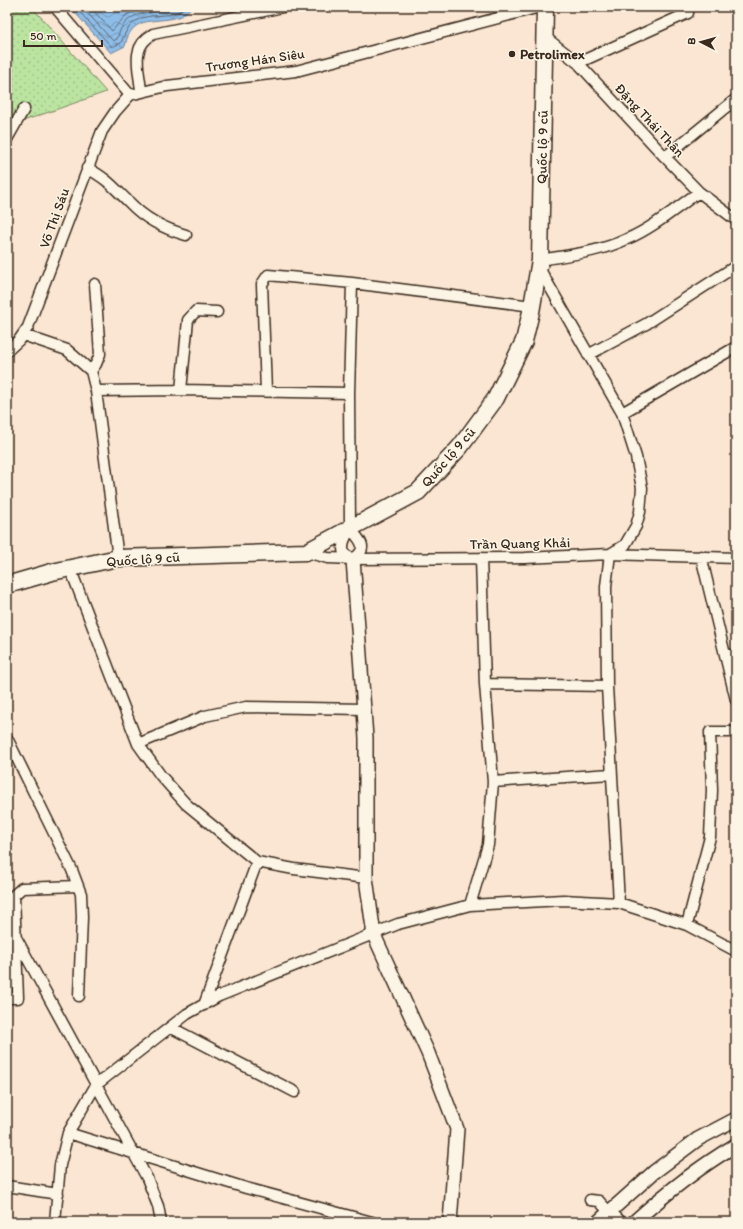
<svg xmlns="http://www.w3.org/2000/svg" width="743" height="1229" viewBox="0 0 743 1229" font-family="Itim,sans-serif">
	<defs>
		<pattern id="grass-dots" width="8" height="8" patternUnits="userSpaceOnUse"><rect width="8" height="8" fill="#bbe4a1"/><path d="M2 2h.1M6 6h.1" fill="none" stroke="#a2c48a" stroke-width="1.8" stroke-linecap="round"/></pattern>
		<pattern id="water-waves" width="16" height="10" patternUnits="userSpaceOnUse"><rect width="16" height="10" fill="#8ebde8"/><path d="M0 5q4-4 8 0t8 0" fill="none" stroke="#759abb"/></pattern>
	</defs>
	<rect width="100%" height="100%" fill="#fae6d2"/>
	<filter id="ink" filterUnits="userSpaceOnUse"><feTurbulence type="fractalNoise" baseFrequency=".025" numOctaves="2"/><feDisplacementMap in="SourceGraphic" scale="8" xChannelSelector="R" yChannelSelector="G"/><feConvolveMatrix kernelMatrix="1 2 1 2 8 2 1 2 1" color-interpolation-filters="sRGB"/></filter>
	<g filter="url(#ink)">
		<path fill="url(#grass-dots)" stroke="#7b8760" d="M7 7H32L106 92 9 126 7 129Z"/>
		<path fill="url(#water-waves)" stroke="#6d8297" d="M70 7H194C188 8 186 14 181 16 158 25 132 12 125 46L111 53Z"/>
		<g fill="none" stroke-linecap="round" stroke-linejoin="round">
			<path stroke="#5c656f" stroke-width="1" d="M75 7 112 47 121 43C135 0 168 26 185 7
				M82 7 113 41 117 39C125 7 154 14 178 7
				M90 7 112 31 126 15 142 7"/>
			<g stroke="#3b2a1e" stroke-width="13">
				<path id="minor" d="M55 7 130 95
					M545 37 578 63 665 157 699 192 736 220
					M578 63 688 13
					M141 91C139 68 130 47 153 34L283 7
					M130 95 167 86 296 71 540 7
					M7 139 24 109
					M665 157 736 99
					M87 168C109 180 113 187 130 203 146 220 165 229 186 235
					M540 260C569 255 600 252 627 239 653 228 676 208 699 192
					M539 268 622 413 636 457 642 488 640 512 636 526 625 545 610 554 606 586 607 686 619 903
					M23 335 67 350 91 371 96 391 118 558
					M7 351 19 340 28 327 102 131 115 112 130 95
					M588 355 646 324 736 266
					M91 371 96 364 100 354 95 284
					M181 390 188 320 196 311 217 312
					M96 391 181 390 349 393
					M266 391 262 284 268 275 352 283 532 306
					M622 413 736 347
					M350 529C361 540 369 549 353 559L344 554C341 544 345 538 350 529L349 393 352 283
					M306 552 328 558 353 559 525 558 610 554 736 558
					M701 556 736 700
					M70 568 138 744 161 776 186 804 257 862 294 869 366 878
					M726 654 736 656
					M485 684 607 686
					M7 738 72 870 81 894 82 917 79 996
					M138 744 205 716 246 707 364 709
					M493 782 611 774
					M470 905 488 845 493 782 485 684 481 558
					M7 921 147 1178 158 1206 161 1222
					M687 925 710 837 712 790 710 732H736
					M7 998H18L14 895 22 888 78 886
					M204 1005 257 862
					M170 1027 295 1092
					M68 1133 246 1188 372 1222
					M7 1186 58 1194
					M590 1200 599 1201 609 1212
					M55 1222 60 1165 68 1133 96 1085 187 1014 219 996 398 924 470 905 563 900 619 903 687 925 736 951"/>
			</g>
			<g stroke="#3b2a1e" stroke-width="16">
				<path id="tertiary" d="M353 559 366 738V878L374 935 428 1053 457 1129 450 1222
					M609 1212 619 1222
					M598 1222 654 1172 698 1139 736 1119
					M634 1222C666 1193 699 1167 736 1145"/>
			</g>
			<g stroke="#3b2a1e" stroke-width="19">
				<path id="primary" d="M7 585 52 572 118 558 306 552 418 492 460 447 496 398 524 341 531 312 540 260 545 7"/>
			</g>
			<use href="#minor" stroke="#fcf5e5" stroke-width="10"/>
			<use href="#tertiary" stroke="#fcf5e5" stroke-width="13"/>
			<use href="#primary" stroke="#fcf5e5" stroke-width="16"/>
		</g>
	</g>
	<circle fill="#3b2a1e" stroke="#fcf5e5" stroke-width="1.5" cx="512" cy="54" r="4"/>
	<g text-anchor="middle" stroke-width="3" stroke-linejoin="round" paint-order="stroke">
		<g font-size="14" font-weight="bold" fill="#3b2a1e" stroke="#fcf5e5" text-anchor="start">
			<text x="520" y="59">Petrolimex</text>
		</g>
		<g font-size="14" fill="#3b2a1e" stroke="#fcf5e5">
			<text transform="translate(255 60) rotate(-8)" y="5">Trương Hán Siêu</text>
			<text transform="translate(650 120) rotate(47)" y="5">Đặng Thái Thân</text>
			<text transform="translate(542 147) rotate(-89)" y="5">Quốc lộ 9 cũ</text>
			<text transform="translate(54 218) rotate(-70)" y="5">Võ Thị Sáu</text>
			<text transform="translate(448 457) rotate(-49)" y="5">Quốc lộ 9 cũ</text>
			<text transform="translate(520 543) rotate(-1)" y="5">Trần Quang Khải</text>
			<text transform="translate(143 559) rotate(-4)" y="5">Quốc lộ 9 cũ</text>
		</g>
	</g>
	<rect width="743" height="1229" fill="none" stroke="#fcf5e5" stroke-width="24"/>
	<rect x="12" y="12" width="719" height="1205" fill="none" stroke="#3b2a1e" stroke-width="1.5" filter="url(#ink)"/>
	<g transform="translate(701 42) rotate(276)" stroke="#fcf5e5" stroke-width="3" paint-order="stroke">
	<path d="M0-3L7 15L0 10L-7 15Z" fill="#3b2a1e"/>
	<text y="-6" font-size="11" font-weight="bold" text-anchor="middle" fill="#3b2a1e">B</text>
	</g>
	<path d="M24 40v6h78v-6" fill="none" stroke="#3b2a1e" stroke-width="2"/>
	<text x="30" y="40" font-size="12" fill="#3b2a1e" stroke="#fcf5e5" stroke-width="3" paint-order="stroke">50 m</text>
</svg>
